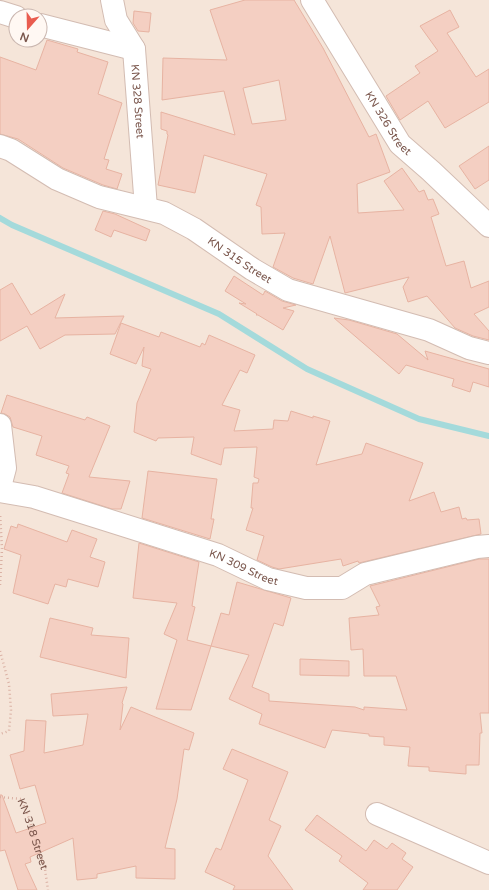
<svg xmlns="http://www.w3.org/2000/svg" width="489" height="890" viewBox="0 0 489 890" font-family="'Varela Round',sans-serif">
	<rect width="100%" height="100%" fill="#fdf4ec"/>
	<path fill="#f5e5d9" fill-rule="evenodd" d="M0 0H489V890H0ZM16 16H40V40H16Z"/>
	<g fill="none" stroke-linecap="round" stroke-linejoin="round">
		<path stroke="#a4dadb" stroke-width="6" d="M0 218 12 225 219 314 307 369 419 419 489 436"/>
	</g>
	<path fill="#f4cfc2" stroke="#e7b3a2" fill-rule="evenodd" d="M245 0H294L323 48 369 137 376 134 390 172 357 184 358 213 404 210 384 181 402 168 419 192 424 190 428 200 433 199 439 214 431 217 446 266 464 261 471 288 489 281V307L474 314 489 331V340L473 336 455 328 427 296 408 302 403 287 409 277 345 293 330 236 313 284 293 278 273 267 285 233 262 234 261 207 256 205 267 174 204 155 195 193 158 185 168 135 167 134V131L161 129V112L235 135 224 91 162 100 163 58 227 60 210 10ZM279 80 286 120 252 124 243 88Z
		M450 10 459 27 447 33 476 77 489 69V102L445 128 428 101 400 120 386 96 420 73 415 66 438 51 420 26Z
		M134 11 151 13 149 32 138 31 133 23Z
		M47 40 78 49 77 52 108 62 98 94 122 103 104 159 109 160 106 169 122 174 117 189 103 185 63 168 18 139 0 134V57L36 70Z
		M489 146V180L475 189 459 166Z
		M103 211 115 214 150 230 146 241 114 230 111 237 95 230Z
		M234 276 263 295 265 291 282 301 296 305 283 308 294 311 283 330 258 315H256L257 314 239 303 246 304 225 291Z
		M12 283 31 315 65 294 55 318 124 316 115 334 65 335 40 349 27 326 0 341V290Z
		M334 318 349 320 397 334 428 360 425 351 489 369V387L473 382 470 392 452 386 454 379 406 365 399 374Z
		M121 323 159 337 161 332 200 347 202 343 205 345 209 335 255 355 247 373 240 370 222 405 240 410 234 431 273 429 274 420 288 421 291 411 313 418V416L330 421 316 465 362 454 366 443 423 463 409 501 434 492 441 512 459 507 462 519 466 518 467 520 479 519 481 534 359 563 358 561 343 566 341 559 279 569 272 567 257 560 264 536 246 530 253 508H251L253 483H258L259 479 254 477 257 447 224 448 221 465 191 454 194 437 158 438 156 441 134 432 137 403 151 369 142 366 144 347 136 364 110 354Z
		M7 395 85 420 87 417 110 426 89 477 130 481 121 509H112L62 493 69 474 66 473 69 466 36 455 42 436 13 427 10 417 5 414 1 413Z
		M148 471 217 479 211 519H214L210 539 142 518Z
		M18 524 67 542 72 530 97 539 90 557 105 562 98 587 68 579 66 587 55 584 48 604 13 593 21 555 4 549 11 526 17 528Z
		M139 543 199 562 192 606 195 607 187 640 211 646 191 710 156 709 177 640 164 634 177 603 133 598Z
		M479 559H489V713H480L482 733H480L479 765H466V774L429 771V767L408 766 410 747 384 745V737L369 736V734L332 730 325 748 259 724 262 714 229 699 249 655 211 646 221 613 229 615 237 582 291 598 283 626 274 623 252 687 269 694V701L355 707 364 710V707L407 710 396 676H364L363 649 351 650 349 618 379 615 376 607 380 606 370 586Z
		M50 618 93 628 91 635 129 638 126 678 40 657Z
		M300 659 349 661V676L300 675Z
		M127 687 122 703 123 704 120 730 131 707 194 733 189 750 184 749 177 799 165 848 175 849V879L136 878V866L97 874V878L77 880 73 838 30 857 31 862 25 864 37 890H18L5 850 0 851V795H2L16 833 46 823 35 785 20 789 10 755 24 751 26 720 46 721 44 753 83 745 88 714 53 716 51 694Z
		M232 749 288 772 269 820 281 826 268 856 293 890H233L235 886 205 872 216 848 221 850 248 780 223 769Z
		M317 815 366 851 374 840 387 849 392 843 406 853 402 859 413 867 397 890H363L368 883 339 861 342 856 305 830Z"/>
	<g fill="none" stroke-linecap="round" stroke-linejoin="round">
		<g stroke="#d3bcb2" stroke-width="24">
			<g id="minor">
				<path id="s2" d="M112 0 116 20 134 49 146 208"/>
				<path id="s3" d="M312 0 400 144 431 171 489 226"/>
				<path d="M0 12 16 17"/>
				<path d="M40 25 134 49"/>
				<path id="s4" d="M0 146 11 150 57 179 99 197 164 213 194 229 252 269 288 290 429 330 469 348 489 353"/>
				<path d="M0 425 5 468 0 487"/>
				<path id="s5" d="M0 491 34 497 104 519 218 555 268 579 306 588H342L365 574 477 547 489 546"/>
				<path d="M377 814 489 863"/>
			</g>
		</g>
		<g stroke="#dab1a4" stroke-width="2.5" stroke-dasharray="1 3" stroke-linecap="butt">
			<path d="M0 585 2 549 0 513"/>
			<path d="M0 651 9 684 11 710 9 731 0 734"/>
			<path id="s1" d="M0 797 21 799 27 813 45 869 48 890"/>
		</g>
		<use href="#minor" stroke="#fff" stroke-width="22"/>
	</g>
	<g text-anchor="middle" stroke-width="3" stroke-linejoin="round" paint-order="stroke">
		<g font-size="11" fill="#7a564c" stroke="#fff8f3">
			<text dy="4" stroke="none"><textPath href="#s2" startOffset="107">KN 328 Street</textPath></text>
			<text dy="4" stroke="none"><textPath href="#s3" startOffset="145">KN 326 Street</textPath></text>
			<text dy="4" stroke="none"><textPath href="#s4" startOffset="268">KN 315 Street</textPath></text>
			<text dy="4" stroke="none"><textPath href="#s5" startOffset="256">KN 309 Street</textPath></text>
			<text dy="4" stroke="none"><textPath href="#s1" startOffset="58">KN 318 Street</textPath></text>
		</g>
	</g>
	<g transform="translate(28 28) rotate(200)"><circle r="19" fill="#fff8f3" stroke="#cab7b0"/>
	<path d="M0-3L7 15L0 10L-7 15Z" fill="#e95c4f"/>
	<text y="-6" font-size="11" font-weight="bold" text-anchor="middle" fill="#7a564c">N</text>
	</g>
</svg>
